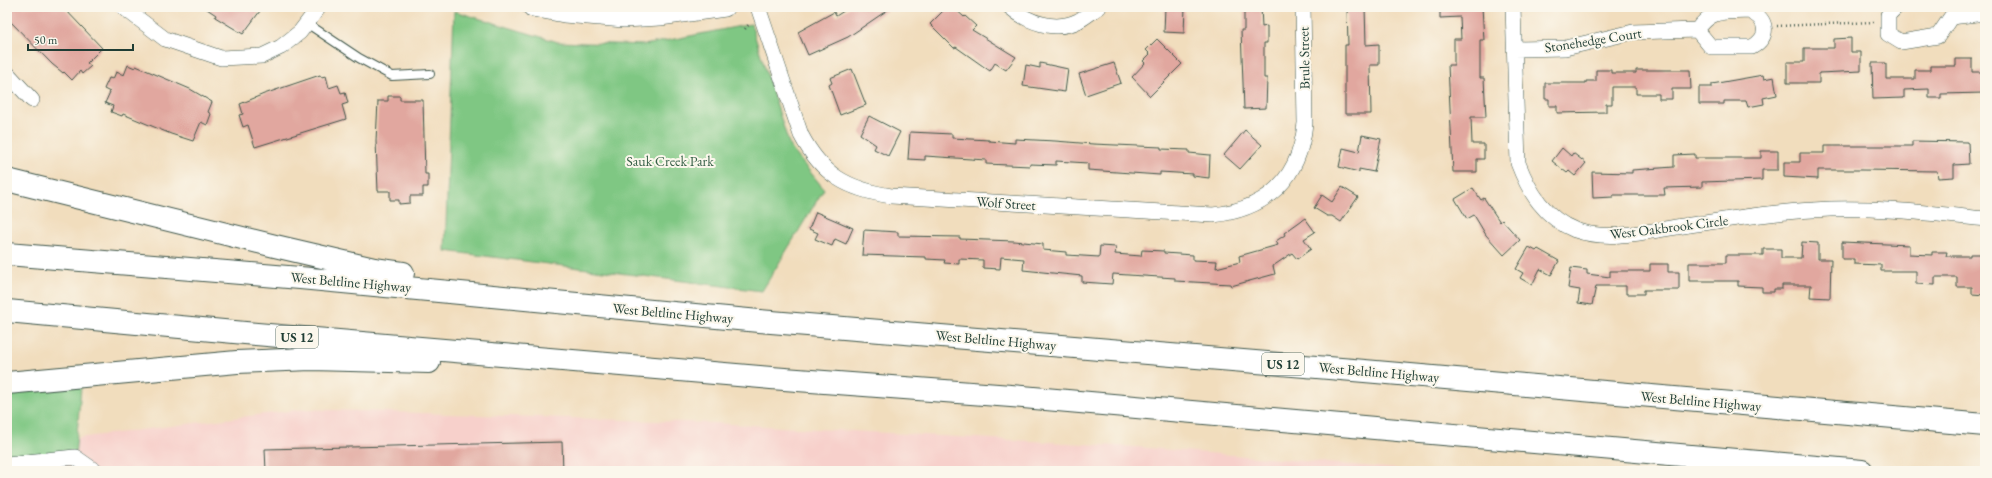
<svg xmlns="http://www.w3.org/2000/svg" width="1992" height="478" viewBox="0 0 1992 478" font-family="'EB Garamond',serif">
	<rect width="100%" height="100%" fill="#fbf7ec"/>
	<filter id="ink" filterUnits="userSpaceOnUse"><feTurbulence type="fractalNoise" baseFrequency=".025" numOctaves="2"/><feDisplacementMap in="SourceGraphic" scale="8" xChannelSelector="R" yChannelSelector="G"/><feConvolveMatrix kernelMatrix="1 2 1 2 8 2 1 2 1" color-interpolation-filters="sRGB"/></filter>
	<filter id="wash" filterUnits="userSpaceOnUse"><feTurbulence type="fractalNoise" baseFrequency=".012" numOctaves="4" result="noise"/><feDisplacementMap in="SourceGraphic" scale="16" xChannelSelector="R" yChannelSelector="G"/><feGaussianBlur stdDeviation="0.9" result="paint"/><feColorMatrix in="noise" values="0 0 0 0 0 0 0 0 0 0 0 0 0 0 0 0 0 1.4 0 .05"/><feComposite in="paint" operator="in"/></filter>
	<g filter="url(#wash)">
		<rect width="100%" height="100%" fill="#f1ddbd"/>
		<path fill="#f7d0cb" d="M304 409 713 423 1136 447 1422 471H7V447Z"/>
		<path fill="#7fc783" stroke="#4f825c" d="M454 11 558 42 644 45 751 24 790 147 824 189 762 291 445 251Z
			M82 376 75 457 7 464V383Z"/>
		<g id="blocks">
			<path fill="#e1a79f" d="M7 7H63L102 48 87 63 91 66 82 74 80 71 72 80 64 72 63 73 52 64 7 18Z
				M204 7H263L243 34 215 17 216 15Z
				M850 7H892L848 37 808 55 798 32 834 12 836 16Z
				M947 7H953L964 17 965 16 976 26 972 30 1016 57 1006 70 995 63 990 71 956 47 954 48 930 24Z
				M1165 7H1185L1184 33 1164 32Z
				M1244 7H1261L1262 27 1267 26V43H1264V78H1267L1266 108 1244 109 1241 30H1244Z
				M1347 7H1365L1366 45 1379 44V65H1370L1371 114H1345V45H1348Z
				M1440 7H1482L1484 40H1480V78H1484L1486 117H1471L1472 144H1484V159H1477V172H1453L1448 65H1454V39H1461L1460 17 1440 18Z
				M1851 38V52H1861V71L1819 73V83H1787V62H1804V48H1834V39Z
				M1157 39 1182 64 1150 96 1132 77 1145 63 1143 61 1150 54 1146 50Z
				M1956 59H1972V72H1983L1984 93 1941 94V98H1929V89L1904 90V98L1873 99 1872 63H1886V79H1915V70H1931V66H1956Z
				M1040 63 1068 69 1065 92 1023 86 1026 65 1040 68Z
				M1114 63 1121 83 1086 95 1079 74Z
				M128 65 135 68 136 66 190 89 212 102 208 112 211 114 207 125 201 122 193 141 171 134 123 114 122 116 111 112 113 106 105 103 110 92 104 89 109 78 113 79 116 72 124 75Z
				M852 69 866 105 840 115 829 85 832 83 830 78Z
				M1596 70H1611V73H1636V70H1690L1691 89H1672V99H1659V94H1636V87H1612V104H1606V112L1557 113V106H1549V99H1545V83H1586V81H1596Z
				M320 75 321 77 326 76 329 88 338 85 341 93 345 92 348 103 342 105 346 119 255 147 248 125 243 127 239 115 243 114 240 104 264 94Z
				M1763 75 1764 79 1774 77 1777 95 1763 98 1764 104 1748 107 1746 101H1724V104H1699V87H1712V84Z
				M388 96H400V100H423L425 174H428V187H423V196H410V203L399 204V200H390V191H378L376 141 378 101H388Z
				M869 116 900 132 888 156 874 149 876 145 860 134Z
				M1245 130 1262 145 1240 169 1224 155Z
				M910 132 952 134V138L989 140V141L1015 143V139L1055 141 1093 144 1161 147V149L1189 150V153L1210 155 1209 178 1193 176V174L1160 172V175L1088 170V163L1056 161V165L1030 164V166L986 164V160L925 156V160L908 159Z
				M1362 135 1381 139 1374 172 1359 169V172L1339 167 1343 148 1359 152Z
				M1912 141 1968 142 1969 164 1954 165V177L1938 178 1937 171 1861 170H1818V179L1784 177V162H1800V153H1824V146H1912Z
				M1562 148 1571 156 1573 153 1586 163 1575 176 1569 171 1567 173 1552 161Z
				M1761 151H1778V170H1762V180L1702 182V187L1664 188 1665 195H1613V197L1593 198 1592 172 1632 173V170L1674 167V155L1695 154V158H1761Z
				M1342 187 1358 197 1341 222 1332 216H1327L1314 208 1322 195 1332 202Z
				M1473 188 1481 200 1484 198 1500 222 1502 220 1520 240 1504 255 1486 235 1474 215 1467 219 1455 199Z
				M816 212 853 228 846 244 835 239 832 246 815 239 818 233 809 229Z
				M1305 218 1315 232 1304 239 1311 249 1297 259 1292 253 1273 266 1275 274 1231 286 1230 284 1175 281V278L1113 274 1112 284 1082 282V276L1023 270 1024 259 1001 257 1000 269 983 268V260L959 259V264L944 263 945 260 926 259V257L862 255 864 230 898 232V236L960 237V239L1014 241 1043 244V250L1066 252V255L1099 257 1100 246 1116 247 1115 254 1141 256 1142 250 1164 251V253L1193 255V260L1217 261 1216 268 1240 262 1239 256 1278 245 1276 241 1285 235 1284 233Z
				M1802 242 1818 243V259H1831L1830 298 1810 297 1811 285H1782V289H1774V292H1762V287L1738 286V281H1689V263H1726V255H1763V249H1781V258H1801Z
				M1842 242 1909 245V254L1932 255V252H1947L1946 256H1970V254H1985V295L1972 294V287H1957V277H1935V285L1916 284V271H1881V265L1854 264V259H1842Z
				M1529 247 1536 251 1538 249 1559 261 1551 275 1540 269 1532 285 1520 278 1523 273 1516 269Z
				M1650 264H1668V272H1679V290H1644V294H1626V286H1596L1592 305 1578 303 1580 290 1568 288 1571 268 1587 270V274L1610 277V271H1650Z
				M562 442 563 471H266L265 449Z"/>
		</g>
	</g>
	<g filter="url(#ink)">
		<use href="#blocks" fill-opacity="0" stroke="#3e5549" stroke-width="1"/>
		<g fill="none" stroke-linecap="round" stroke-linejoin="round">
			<g stroke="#3e5549" stroke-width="10">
				<path id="service" d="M308 24 359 58 392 76 430 74"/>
			</g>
			<g stroke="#3e5549" stroke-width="16">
				<path id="minor" d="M123 7 165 39 221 58 262 56 281 47 300 32 319 7
					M758 7 801 135C822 175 847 189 891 196L1213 215C1268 209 1300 178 1305 123L1303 7
					M1010 7C1028 23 1056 32 1078 21 1086 17 1092 11 1099 7
					M1513 7 1518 163C1529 192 1545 218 1575 230 1609 242 1649 231 1683 226 1726 220 1769 212 1813 210 1870 206 1928 213 1985 219
					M1896 7 1888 15V34L1901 42 1938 36 1951 17
					M1749 11C1768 19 1770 37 1752 47H1711L1697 30C1713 8 1723 13 1749 11Z
					M1951 17 1985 13
					M1514 49 1565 48 1633 32 1697 30
					M7 73 32 100
					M7 464 75 457 95 471"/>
			</g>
			<g stroke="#3e5549" stroke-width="20">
				<path id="tertiary" d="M532 7 564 13 624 18 660 16 725 7"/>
			</g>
			<g stroke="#3e5549" stroke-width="24">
				<path id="motorway" d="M7 180 275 246 374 269 403 273
					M7 254 300 278 759 321 1353 370 1985 425
					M7 311 245 333 771 378 1011 396 1862 471
					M7 383 237 362 311 359 429 362"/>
			</g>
			<path stroke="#3e5549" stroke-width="2.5" stroke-dasharray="1 3" stroke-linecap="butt" d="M1777 26 1874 22
				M745 29 749 24"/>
			<use href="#service" stroke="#fff" stroke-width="8"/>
			<use href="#minor" stroke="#fff" stroke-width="15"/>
			<use href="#tertiary" stroke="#fff" stroke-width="19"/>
			<use href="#motorway" stroke="#fff" stroke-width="22"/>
		</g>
	</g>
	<g text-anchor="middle" stroke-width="4" stroke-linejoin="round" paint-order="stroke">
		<g fill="#fbf7ec" stroke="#61756b" stroke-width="1">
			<rect x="276" y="326" width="42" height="22" rx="3"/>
			<rect x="1262" y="353" width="42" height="22" rx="3"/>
		</g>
		<g font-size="13" font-weight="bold" fill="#1f3d34">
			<text x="297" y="342">US 12</text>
			<text x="1283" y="369">US 12</text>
		</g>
		<g font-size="14" fill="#1f3d34" stroke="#fbf7ec">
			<text transform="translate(1593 40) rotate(-9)" y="5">Stonehedge Court</text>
			<text transform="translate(1304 58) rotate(-91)" y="5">Brule Street</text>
			<text transform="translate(1006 203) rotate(4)" y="5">Wolf Street</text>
			<text transform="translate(1669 227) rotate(-7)" y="5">West Oakbrook Circle</text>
			<text transform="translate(351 282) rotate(5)" y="5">West Beltline Highway</text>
			<text transform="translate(673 313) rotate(5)" y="5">West Beltline Highway</text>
			<text transform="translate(996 340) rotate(5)" y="5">West Beltline Highway</text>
			<text transform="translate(1379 372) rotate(5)" y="5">West Beltline Highway</text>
			<text transform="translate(1701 401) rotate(5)" y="5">West Beltline Highway</text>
		</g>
		<g font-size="14" fill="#376048" stroke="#fbf7ec">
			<text x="670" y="166">Sauk Creek Park</text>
		</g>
	</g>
	<rect width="1992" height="478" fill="none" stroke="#fbf7ec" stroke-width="24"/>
	<path d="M28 44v6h105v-6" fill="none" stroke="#1f3d34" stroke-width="2"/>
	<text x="34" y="44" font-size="12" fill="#1f3d34" stroke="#fbf7ec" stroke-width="3" paint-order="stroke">50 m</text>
</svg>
